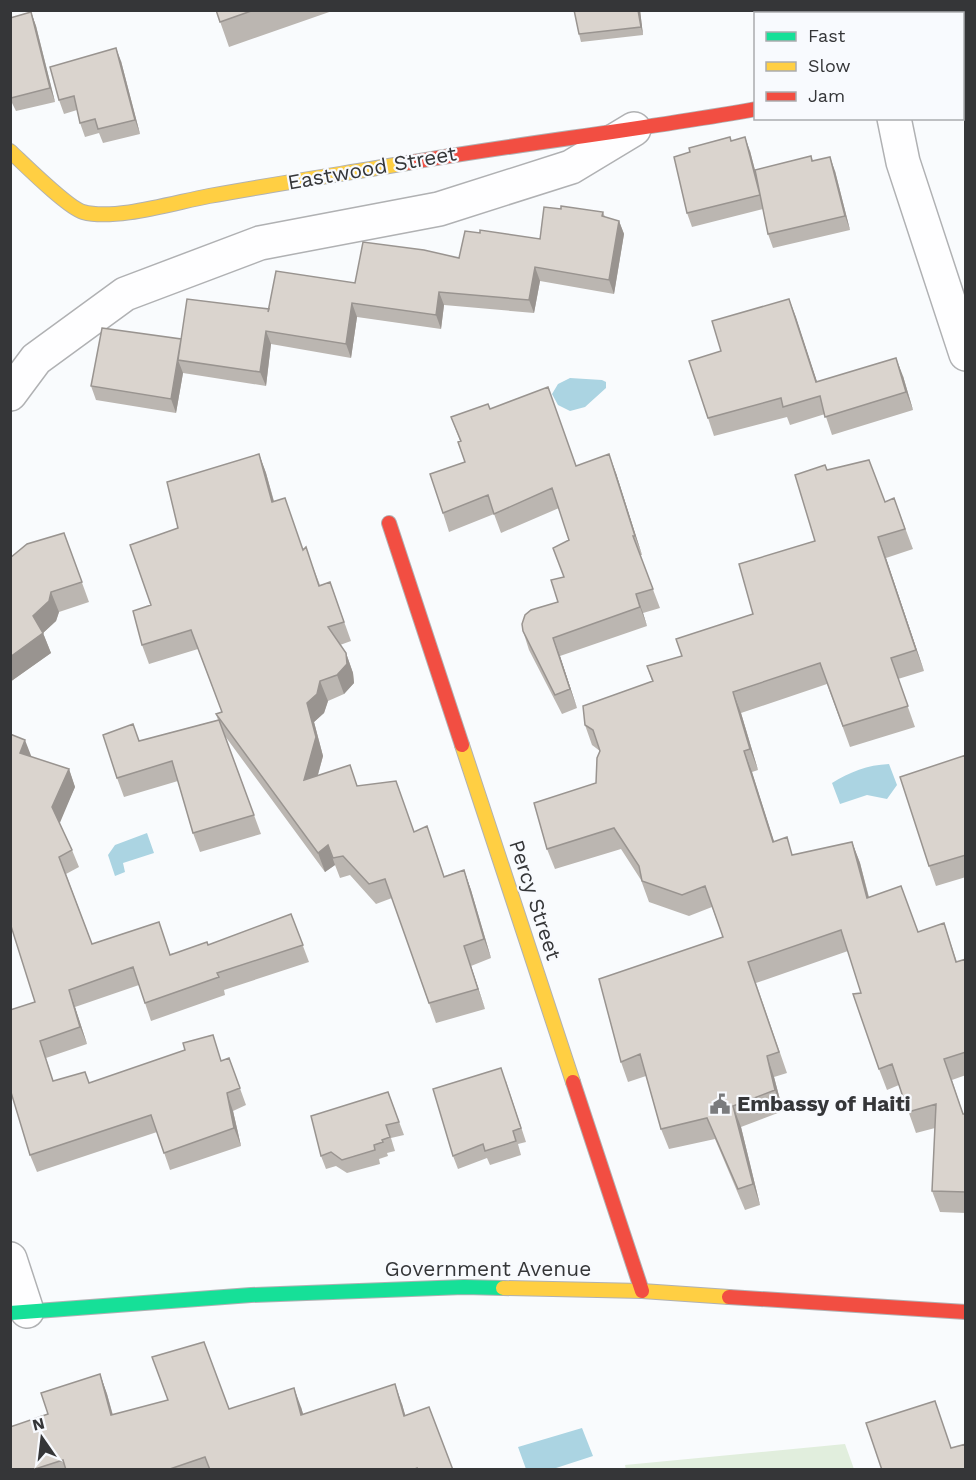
<svg xmlns="http://www.w3.org/2000/svg" width="976" height="1480" viewBox="0 0 976 1480" font-family="'Work Sans',sans-serif">
	<rect width="100%" height="100%" fill="#f9fbfd"/>
	<path fill="#e1eedd" d="M845 1444 854 1469 626 1470 625 1465Z"/>
	<path fill="#abd4e2" d="M570 378 602 380 606 382V388L585 407 570 411 558 405 552 394 558 384Z
		M889 764 897 785 887 799 867 795 840 804 832 783C850 772 867 765 889 764Z
		M147 833 154 853 123 863 125 872 115 876 108 855 115 845Z
		M582 1428 593 1456 553 1469H526L518 1447Z"/>
	<g fill="none" stroke-linecap="round" stroke-linejoin="round">
		<g stroke="#b0b1b3" stroke-width="36">
			<path id="street" d="M911 14 913 10
				M894 118 903 162 966 354
				M10 394 36 359 125 294 260 243 439 209 571 167 634 129
				M10 1259 27 1311"/>
		</g>
		<g stroke="#b0b1b3" stroke-width="16">
			<path id="fast" d="M10 1313 251 1295 464 1287 503 1288"/>
		</g>
		<g stroke="#b0b1b3" stroke-width="16">
			<path id="slow" d="M10 151C24 164 68 208 83 212 115 221 176 202 209 196 275 184 341 174 407 163
				M462 745 573 1082
				M503 1288 642 1291 729 1297"/>
		</g>
		<g stroke="#b0b1b3" stroke-width="16">
			<path id="jam" d="M407 163C523 143 640 130 756 109
				M389 523 462 745
				M573 1082 642 1291
				M729 1297 966 1312"/>
		</g>
		<use href="#street" stroke="#fefeff" stroke-width="33"/>
		<use href="#fast" stroke="#16e098" stroke-width="14"/>
		<use href="#slow" stroke="#ffcf43" stroke-width="14"/>
		<use href="#jam" stroke="#f24e42" stroke-width="14"/>
	</g>
	<path fill="#bbb6b1" d="M216 10H335L229 47Z
		M640 10 643 35 581 42 579 34Z
		M31 12 36 26 55 102 16 111 12 103H10V18Z
		M121 61 140 134 103 143 99 133 85 137 80 123 77 110 64 114 59 100Z
		M731 141 750 151 755 170 811 156 813 161 835 171 850 230 773 248 768 234 763 209 692 227 687 213Z
		M603 212 605 217 619 221 624 234 614 294 540 281 534 313 444 305 441 329 357 317 351 358 271 344 266 386 183 373 176 413 96 400 91 386 181 339 269 309 355 283 459 258 480 233 540 239Z
		M789 299 817 382 903 376 913 410 832 435 825 414 790 425 787 417 714 436 708 418 721 351Z
		M490 409 576 466 616 473 642 555H640L660 608 643 613 647 626 560 656 577 708 562 714 529 650 523 631 558 602 564 577 569 540 559 508 501 533 494 514 449 532 443 513 465 462 460 441 451 417Z
		M259 454 266 473 274 501 313 567 320 585 330 582 351 641 340 645 346 653 353 673 354 683 344 694 328 701 324 713 314 722 323 756 318 775 357 786 414 832 434 846 444 876 464 870 471 890 491 958 471 966 485 1009 436 1023 392 898 376 904 350 875 340 878 335 865 325 872 225 736 261 834 200 852 193 833 178 781 124 797 117 778 139 741 218 720 216 714 222 712 198 649 149 664 142 645 151 605 178 528Z
		M827 470 885 502 894 498 913 549 886 558 924 671 898 679 915 727 850 747 827 684 741 713 758 770 752 772 774 842 793 855 852 842 860 863 869 897 918 932 944 923 957 962 966 959V1075L952 1080 963 1114H966V1213L940 1212 932 1191 935 1128 916 1133 899 1085 887 1090 879 1069 861 993 848 951 756 983 787 1073 774 1077 783 1111 741 1127 760 1205 745 1210 715 1139 669 1149 661 1129 646 1076 628 1082 621 1062 723 937 712 907 689 916 649 902 641 880 621 849 555 869 547 849 596 783 600 751 592 745 585 725 652 681 647 666 682 656 753 614 815 541Z
		M64 533 89 602 59 612 56 621 43 633 51 653 10 682Z
		M966 755V877L936 886 929 866Z
		M31 757 69 769 75 787 59 822 72 850 79 867 66 874 92 944 159 922 170 954 208 945 291 914 309 962 224 990 225 995 151 1021 139 985 75 1007 87 1044 46 1058 53 1081 89 1083 222 1061 229 1058 246 1105 233 1111 241 1146 170 1170 157 1132 37 1172 30 1155 35 1002Z
		M506 1081 526 1142 518 1144 521 1155 490 1165 487 1158 458 1169 453 1156Z
		M388 1092 404 1135 391 1138 395 1151 387 1153 388 1156 379 1159 380 1164 347 1173 336 1166 326 1169 321 1156Z
		M100 1374 107 1394 113 1415 229 1409 301 1407 303 1414 402 1404 405 1415 453 1470H10L48 1414Z"/>
	<path fill="#999490" d="M638 10H640L643 35 641 27Z
		M31 12 36 26 55 102 50 88Z
		M116 48 121 61 140 134 135 120Z
		M745 137 750 151 765 209 760 195Z
		M830 157 835 171 850 230 845 216Z
		M619 221 624 234 614 294 609 280Z
		M535 267 540 281 534 313 529 300Z
		M439 292 444 305 441 329 436 315Z
		M789 299 796 317 823 400 816 382Z
		M352 303 357 317 351 358 346 344Z
		M266 331 271 344 266 386 260 372Z
		M181 339 178 360 183 373 176 413 171 399Z
		M896 358 903 376 913 410 906 392Z
		M259 454 266 473 279 521 272 502Z
		M609 454 616 473 642 555 635 536Z
		M878 537 886 558 924 671 916 650Z
		M51 592 59 612 56 621 43 633 51 653 10 682V657L33 616Z
		M636 594 643 613 647 626 640 607Z
		M553 638 560 656 577 708 570 689Z
		M346 653 353 673 354 683 344 694 337 675Z
		M320 681 328 701 324 713 314 722 323 756 311 799 304 780 307 703Z
		M733 692 741 713 758 770 750 749Z
		M25 740 32 758 20 753Z
		M744 751 752 772 781 863 773 842Z
		M69 769 75 787 59 825 52 807Z
		M852 842 860 863 874 919 867 898Z
		M328 845 335 865 325 872 318 853Z
		M464 870 471 890 491 958 484 939Z
		M464 946 471 966 485 1009 478 989Z
		M69 990 75 1007 87 1044 80 1027Z
		M767 1056 774 1077 783 1111 775 1090Z
		M227 1093 233 1111 241 1146 234 1128Z
		M733 1106 741 1127 760 1205 753 1184Z
		M100 1374 107 1394 118 1435 111 1415Z
		M395 1384 402 1404 411 1435 404 1416Z
		M294 1388 301 1407 309 1434 301 1415Z"/>
	<path fill="#dad4ce" stroke="#999490" stroke-width="1.5" d="M216 10H254L220 22Z
		M574 10H638L641 27 579 34Z
		M31 12 50 88 11 98 10 18Z
		M116 48 135 120 98 129 95 119 80 123 74 96 59 100 50 67Z
		M730 137 731 141 745 137 760 195 687 213 674 157 690 152 689 148Z
		M811 156 812 161 830 157 845 216 768 234 755 170Z
		M561 206 603 212 602 216 619 221 609 280 535 267 529 300 439 292 436 315 352 303 346 344 266 331 260 372 178 360 187 299 269 309 268 312 276 271 355 283 363 242 424 250 459 258 465 231 480 233V230L540 239 544 207 561 209Z
		M789 299 816 382 896 358 906 392 825 417 820 396 783 407 781 398 708 418 689 361 721 351 712 321Z
		M102 328 181 339 171 399 91 386Z
		M548 387 576 466 609 454 635 536H633L653 589 636 594 640 607 553 638 570 689 555 695 523 631 522 624 525 615 531 610 558 602 551 580 564 577 553 548 569 540 552 488 494 514 488 495 443 513 430 474 465 462 458 442 461 441 451 417 488 404 490 409Z
		M259 454 272 502 285 498 303 550 306 547 319 586 330 582 344 622 328 627 346 653 347 664 337 675 320 681 317 694 307 703 316 737 304 780 350 765 357 786 396 781 414 832 427 826 444 877 464 870 484 939 464 946 478 989 429 1003 385 879 369 884 343 856 333 858 328 845 318 853 216 714 222 712 191 630 142 645 133 611 151 605 130 545 178 528 167 482Z
		M869 460 885 502 894 498 905 529 878 537 916 650 891 658 908 706 843 726 820 663 733 692 750 749 744 751 773 842 787 837 792 855 852 842 867 898 901 886 918 932 944 923 956 962 966 959V1052L944 1059 963 1114H966V1192L932 1191 936 1104 908 1112 892 1064 879 1069 853 994 861 993 841 930 748 962 779 1052 767 1056 775 1090 733 1106 753 1184 738 1189 707 1118 661 1129 640 1054 621 1062 599 979 723 937 705 886 682 895 642 881 639 866 614 828 547 849 534 803 596 783 597 758 600 751 593 730 585 725 583 706 653 681 647 666 682 656 676 639 753 614 739 564 815 541 795 475 825 465 827 470Z
		M64 533 82 582 51 592 49 601 33 616 43 633 10 657V558L27 544Z
		M219 720 254 815 193 833 172 761 117 778 103 735 133 724 139 741Z
		M10 734 25 740 20 753 69 769 52 807 72 850 59 857 92 944 159 922 170 955 207 942 208 945 291 914 303 945 217 973 219 977 145 1003 133 967 69 990 80 1027 40 1041 53 1081 85 1072 89 1083 185 1050 183 1043 213 1035 221 1061 229 1058 240 1088 227 1093 234 1128 164 1153 151 1115 30 1155 10 1089V1010L35 1002 10 923Z
		M966 755V855L929 866 900 777Z
		M501 1068 521 1128 513 1131 516 1141 485 1151 483 1144 453 1156 433 1089Z
		M388 1092 399 1122 386 1125 390 1137 382 1140 383 1142 374 1145 375 1150 342 1160 331 1152 321 1156 311 1116Z
		M204 1342 229 1409 294 1388 301 1415 395 1384 404 1416 429 1407 453 1470H417V1468L412 1470H210L205 1457 167 1470H66L63 1460 32 1470H10V1427L48 1414 41 1393 100 1374 111 1415 168 1400 152 1357Z
		M935 1401 951 1448 966 1444V1470H882L866 1423Z"/>
	<defs>
		<g id="civic-bare" transform="scale(1.62)"><path d="M-.6-6.5H3V-4.5H.6V-3L4-1V1h2V6H-6V1h2V-1L-.6-3ZM-1.2 2.5V6h2.4V2.5Z" fill="#7a7b7d" stroke="#f8fafe" stroke-width="2.5" paint-order="stroke"/></g>
	</defs>
	<g fill-rule="evenodd">
		<use href="#civic-bare" x="720" y="1104"/>
	</g>
	<g text-anchor="middle" stroke-width="4.5" stroke-linejoin="round" paint-order="stroke">
		<g font-size="21" fill="#353638" stroke="#f8fafe">
			<text transform="translate(372 168) rotate(-10)" y="7">Eastwood Street</text>
			<text transform="translate(535 900) rotate(72)" y="7">Percy Street</text>
			<text x="488" y="1276">Government Avenue</text>
		</g>
		<g font-size="21" font-weight="bold" fill="#353638" stroke="#f8fafe" text-anchor="start">
			<text x="737" y="1111">Embassy of Haiti</text>
		</g>
	</g>
	<rect width="976" height="1480" fill="none" stroke="#353638" stroke-width="24"/>
	<rect x="754" y="12" width="210" height="108" fill="#f8fafe" stroke="#aaacaf" stroke-width="1.5"/>
	<rect x="766" y="32" width="30" height="9" fill="#16e098" stroke="#aaacaf" stroke-width="1.5"/>
	<text x="808" y="42" font-size="18" fill="#353638">Fast</text>
	<rect x="766" y="62" width="30" height="9" fill="#ffcf43" stroke="#aaacaf" stroke-width="1.5"/>
	<text x="808" y="72" font-size="18" fill="#353638">Slow</text>
	<rect x="766" y="92" width="30" height="9" fill="#f24e42" stroke="#aaacaf" stroke-width="1.5"/>
	<text x="808" y="102" font-size="18" fill="#353638">Jam</text>
	<g transform="translate(42 1438) rotate(346)" stroke="#f8fafe" stroke-width="4.5" paint-order="stroke">
	<path d="M0-4.5L10 22L0 15L-10 22Z" fill="#353638"/>
	<text y="-9" font-size="16" font-weight="bold" text-anchor="middle" fill="#353638">N</text>
	</g>
</svg>
